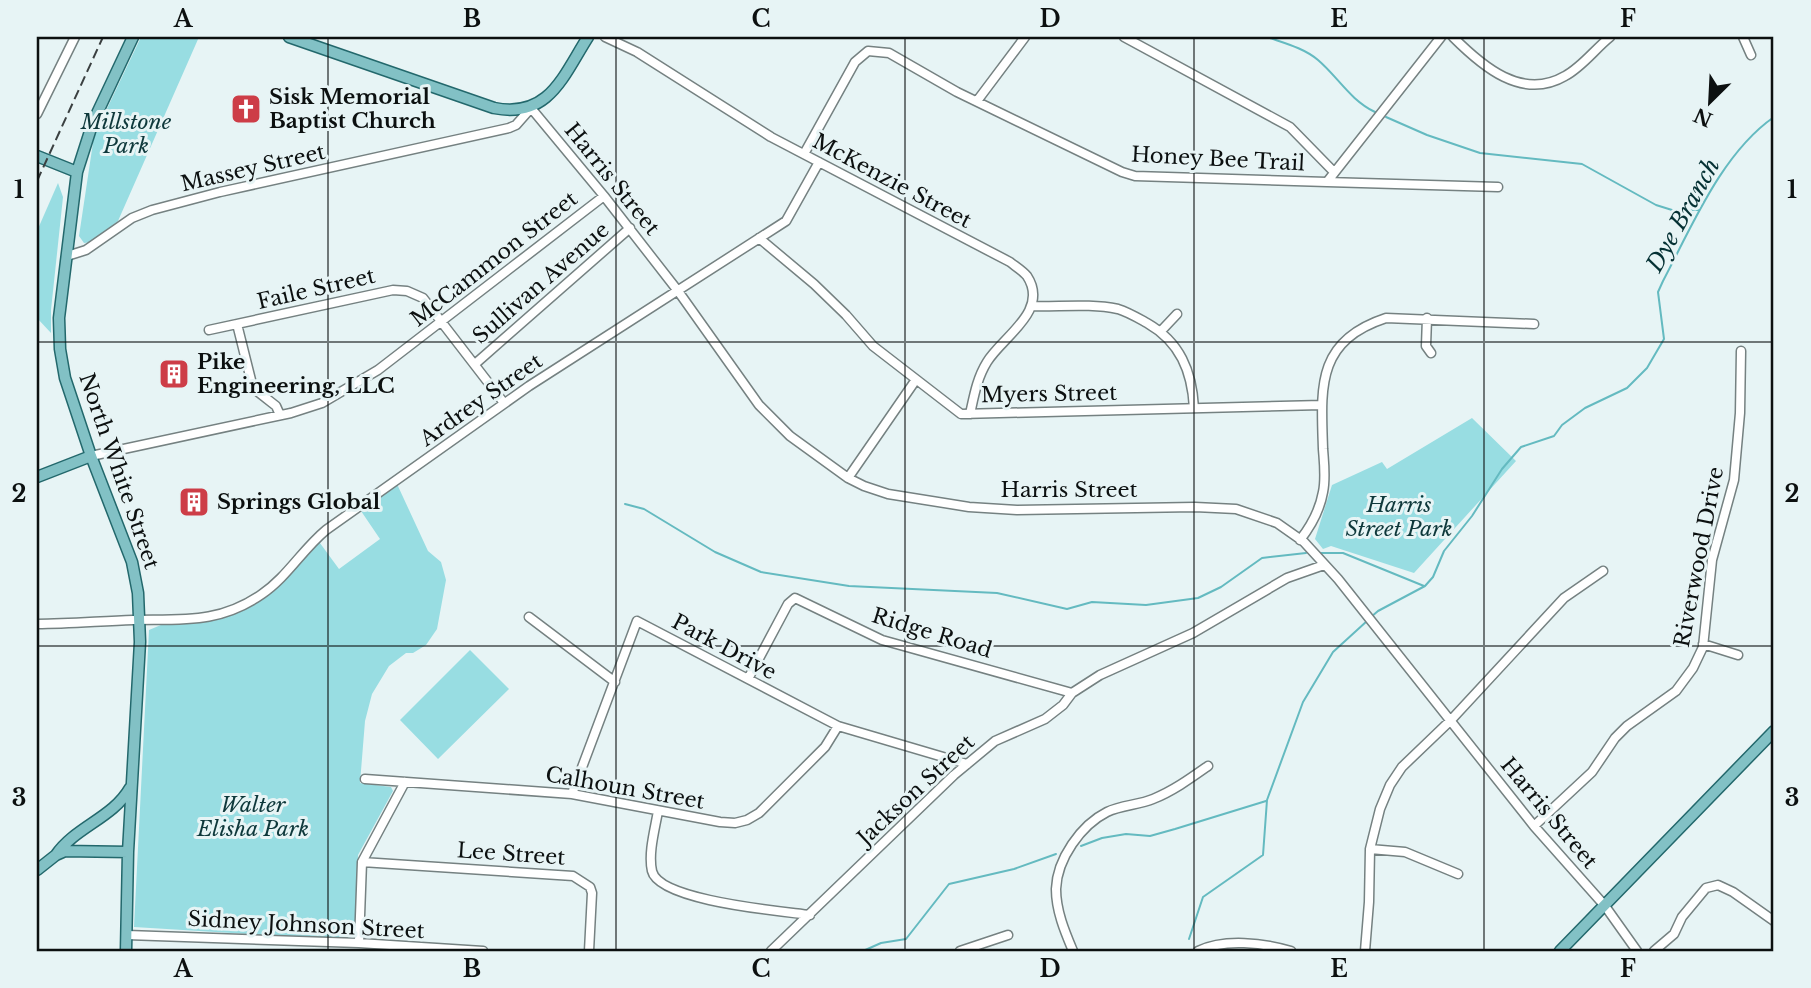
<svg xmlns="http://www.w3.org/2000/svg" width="1811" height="988" viewBox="0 0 1811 988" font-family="'Libre Baskerville',serif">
	<rect width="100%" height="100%" fill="#e7f4f5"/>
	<path fill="#98dde2" d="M141 37H199L118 221 92 242 84 243 79 236 94 136Z
		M58 183 63 197 51 310V333L37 318V231Z
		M1472 418 1516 461 1414 573 1331 546 1323 549 1315 539 1332 485 1382 462 1387 469Z
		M397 484 428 551 441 562 446 580 437 629 426 645 413 653H406L389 666 372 694 365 721 360 783 391 787 393 791 358 855 356 930 350 938 343 940 134 927 149 630 168 622 251 603 317 539 339 569 380 539 361 511Z
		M470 650 509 689 438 759 400 720Z"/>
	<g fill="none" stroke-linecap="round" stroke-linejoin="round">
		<path stroke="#64bac0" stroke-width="2" d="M1267 37C1284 43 1304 48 1318 60 1338 77 1350 100 1375 112
			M1386 117 1427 135 1480 153 1582 164 1656 205 1672 210H1699
			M625 504 644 509 715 552 761 572 849 586 997 593 1067 609 1092 602 1146 605 1198 598 1221 587 1262 558 1306 553
			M1321 553H1343L1424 586
			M1371 617 1378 611 1425 586 1433 577 1444 551 1472 516 1502 469 1521 447 1554 436 1562 425 1585 408 1627 388 1647 368 1664 339 1658 292 1663 281C1692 226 1722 153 1774 117
			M1081 846 1102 838 1126 834 1150 836 1175 829 1266 801
			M1189 939 1203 897 1263 855 1267 800 1303 702 1333 652 1367 621
			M863 951 881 943 906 939 949 884 1014 869 1056 854"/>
		<g stroke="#758181" stroke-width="11">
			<path id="minor" d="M605 37 637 52 771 137 1010 262C1015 266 1023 271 1027 276 1050 311 1002 337 987 362 977 378 974 396 970 414
				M1124 37 1290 127 1334 172
				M1453 37C1482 66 1522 101 1565 76 1582 67 1595 49 1610 37
				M1743 37 1751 55
				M977 101 1025 37
				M37 114 75 37
				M804 154 855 62 868 51 889 53 957 92 1122 172 1135 176 1327 182 1441 37
				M1327 182 1498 187
				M759 238 814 284 846 315 873 346 961 414 1322 405
				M67 256 86 250 132 218 152 210 220 192 509 128 516 125 531 108 604 196 678 291 759 405 790 436 848 478 864 486 888 494 969 507 1017 510 1195 507 1236 509 1277 523 1304 542 1338 579 1534 826 1605 906 1637 951
				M1031 306C1058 307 1090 303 1118 309 1128 312 1138 318 1147 323 1180 342 1192 371 1194 408
				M1427 318 1426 346 1431 353
				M237 324 253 388 276 406 280 415
				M209 330 393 290 407 291 423 298 504 403
				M1161 331 1177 314
				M475 364 630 228
				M91 456 291 413 322 403 378 370 604 196
				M848 478 915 381
				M1300 540C1311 526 1320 509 1323 492 1326 478 1324 463 1323 449 1321 387 1316 341 1386 318L1534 324
				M529 617 615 682
				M37 624C69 624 101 621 133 620 182 619 219 624 262 594 287 577 302 550 326 530L529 386 786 221 819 162
				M1703 644 1738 655
				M748 679 788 604 795 598 882 640 1072 693
				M365 779 572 794 720 822 735 823 747 820 759 813 825 747 838 726
				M572 794 637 621 838 726 967 764
				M658 811C655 829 648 853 652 871 659 901 781 911 810 915
				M1534 826 1592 772 1615 738 1627 726 1676 691 1693 668 1703 647 1712 560 1734 480 1740 413 1741 351
				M1370 849 1405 852 1458 874
				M362 862 573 876 590 887 592 893 589 951
				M127 935 359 943 483 951
				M359 943 362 862 405 782
				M771 951 954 775 995 741 1045 719 1063 705 1072 693 1100 675 1193 633 1287 578 1324 565
				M960 951 1008 935
				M1073 951C1065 932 1056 911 1056 889 1057 859 1081 825 1107 812 1121 805 1139 805 1153 799 1173 791 1191 778 1208 766
				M1198 951C1225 938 1263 943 1291 951
				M1365 951 1369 902 1370 849 1380 809 1390 785 1402 767 1451 720 1564 598 1603 571
				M1654 951 1674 934 1682 917 1706 888 1718 885 1733 892 1774 921"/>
		</g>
		<g stroke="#23686c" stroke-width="13">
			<path id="major" d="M289 37 494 108C549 119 563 76 588 37
				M37 156 77 172
				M37 477 91 456
				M56 855C75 827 113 818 130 788
				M37 870 56 855 65 851 128 852
				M126 951 128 852 140 642 138 593 132 562 91 456 65 378 60 349 59 318 77 172 93 122 133 37
				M1560 951 1774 731"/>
		</g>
		<use href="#minor" stroke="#fff" stroke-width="8"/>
		<use href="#major" stroke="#82c1c5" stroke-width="10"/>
		<path stroke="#3b4041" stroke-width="2" stroke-dasharray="10 5" stroke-linecap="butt" d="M37 181 103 37"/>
	</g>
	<path fill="none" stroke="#0c1010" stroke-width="2" stroke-opacity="0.55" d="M328 37V951M616 37V951M905 37V951M1194 37V951M1484 37V951M37 342H1774M37 646H1774"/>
	<defs>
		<g id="church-square" transform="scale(1.575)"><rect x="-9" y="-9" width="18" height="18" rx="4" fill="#cd3d47" stroke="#e7f4f5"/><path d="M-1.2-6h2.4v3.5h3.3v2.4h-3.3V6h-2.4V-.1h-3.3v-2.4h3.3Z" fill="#fff"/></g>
		<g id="building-square" transform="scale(1.575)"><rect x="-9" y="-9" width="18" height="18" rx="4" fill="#cd3d47" stroke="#e7f4f5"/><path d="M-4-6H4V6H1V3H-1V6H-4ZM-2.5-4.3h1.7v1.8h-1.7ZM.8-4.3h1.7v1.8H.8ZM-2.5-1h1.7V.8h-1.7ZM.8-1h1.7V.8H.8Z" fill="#fff"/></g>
	</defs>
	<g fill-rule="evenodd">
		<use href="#church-square" x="246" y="109"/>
		<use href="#building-square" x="174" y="374"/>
		<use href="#building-square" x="194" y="502"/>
	</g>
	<g text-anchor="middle" stroke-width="6" stroke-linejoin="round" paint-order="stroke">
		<g font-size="21" font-weight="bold" fill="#0c1010" stroke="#e7f4f5" text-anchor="start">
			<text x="269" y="104">Sisk Memorial<tspan x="269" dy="24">Baptist Church</tspan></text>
			<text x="197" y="369">Pike<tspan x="197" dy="24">Engineering, LLC</tspan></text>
			<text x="217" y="509">Springs Global</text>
		</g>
		<g font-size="21" font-style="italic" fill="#0e383b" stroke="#e7f4f5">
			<text x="126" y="129">Millstone<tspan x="126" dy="24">Park</tspan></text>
			<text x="1399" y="512">Harris<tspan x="1399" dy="24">Street Park</tspan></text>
			<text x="253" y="812">Walter<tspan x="253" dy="24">Elisha Park</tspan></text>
		</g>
		<g font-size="21" fill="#0c1010" stroke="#e7f4f5">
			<text transform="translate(1218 159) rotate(3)" y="7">Honey Bee Trail</text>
			<text transform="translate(253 168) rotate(-13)" y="7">Massey Street</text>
			<text transform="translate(612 179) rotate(51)" y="7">Harris Street</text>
			<text transform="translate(892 181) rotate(28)" y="7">McKenzie Street</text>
			<text transform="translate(494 259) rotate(-38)" y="7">McCammon Street</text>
			<text transform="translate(541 283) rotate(-41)" y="7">Sullivan Avenue</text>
			<text transform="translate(316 289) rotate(-13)" y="7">Faile Street</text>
			<text transform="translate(1049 394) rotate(-1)" y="7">Myers Street</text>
			<text transform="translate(481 400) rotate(-35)" y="7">Ardrey Street</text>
			<text transform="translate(119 471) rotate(71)" y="7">North White Street</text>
			<text x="1069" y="497">Harris Street</text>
			<text transform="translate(1699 557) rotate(-79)" y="7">Riverwood Drive</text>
			<text transform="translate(932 633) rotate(17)" y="7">Ridge Road</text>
			<text transform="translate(724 647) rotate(28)" y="7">Park Drive</text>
			<text transform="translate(625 788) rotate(10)" y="7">Calhoun Street</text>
			<text transform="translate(916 790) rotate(-43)" y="7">Jackson Street</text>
			<text transform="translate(1549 813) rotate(50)" y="7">Harris Street</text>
			<text transform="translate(511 854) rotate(4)" y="7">Lee Street</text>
			<text transform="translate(306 925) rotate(3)" y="7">Sidney Johnson Street</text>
		</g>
		<g font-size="23" font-style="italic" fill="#053134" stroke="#e7f4f5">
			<text transform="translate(1683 215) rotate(-61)" y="8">Dye Branch</text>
		</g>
	</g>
	<rect width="1811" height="988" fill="none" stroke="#e7f4f5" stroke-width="77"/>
	<g transform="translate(1710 102) rotate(204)" stroke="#e7f4f5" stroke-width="5" paint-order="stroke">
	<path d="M0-5L12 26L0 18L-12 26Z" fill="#0c1010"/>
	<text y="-10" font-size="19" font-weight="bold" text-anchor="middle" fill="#0c1010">N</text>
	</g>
	<rect x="38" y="38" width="1734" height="912" fill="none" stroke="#0c1010" stroke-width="2.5"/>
	<g font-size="23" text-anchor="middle" font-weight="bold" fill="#0c1010">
		<text x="183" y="27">A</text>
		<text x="472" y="27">B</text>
		<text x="761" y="27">C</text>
		<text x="1050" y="27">D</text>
		<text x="1339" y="27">E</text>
		<text x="1628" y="27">F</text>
		<text x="19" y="198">1</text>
		<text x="1792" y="198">1</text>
		<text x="19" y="502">2</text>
		<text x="1792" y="502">2</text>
		<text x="19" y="806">3</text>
		<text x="1792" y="806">3</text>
		<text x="183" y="977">A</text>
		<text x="472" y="977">B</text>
		<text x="761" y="977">C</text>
		<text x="1050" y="977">D</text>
		<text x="1339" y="977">E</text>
		<text x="1628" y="977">F</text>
	</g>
</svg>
